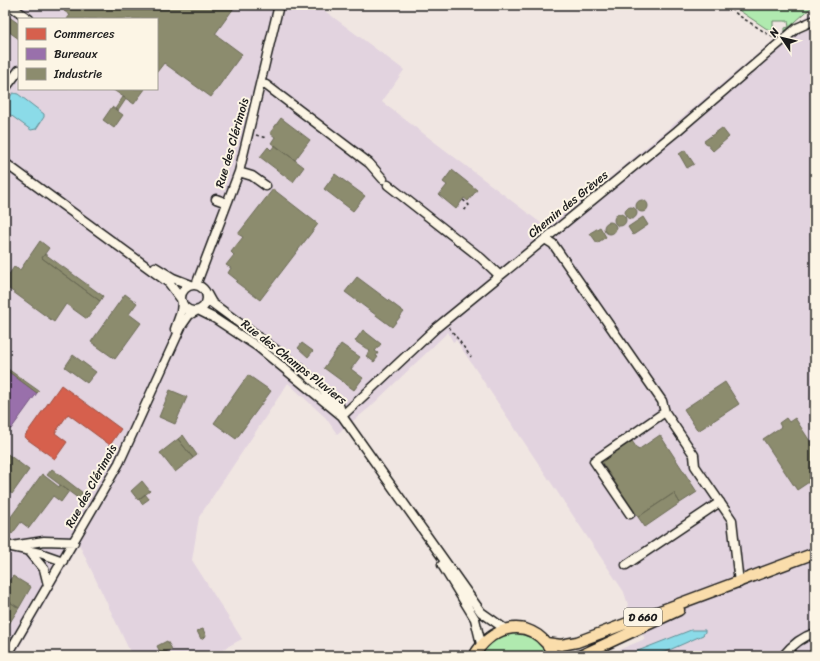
<svg xmlns="http://www.w3.org/2000/svg" width="820" height="661" viewBox="0 0 820 661" font-family="Sriracha,sans-serif">
	<rect width="100%" height="100%" fill="#f0e6e2"/>
	<filter id="ink" filterUnits="userSpaceOnUse"><feTurbulence type="fractalNoise" baseFrequency=".025" numOctaves="2"/><feDisplacementMap in="SourceGraphic" scale="8" xChannelSelector="R" yChannelSelector="G"/><feConvolveMatrix kernelMatrix="1 2 1 2 8 2 1 2 1" color-interpolation-filters="sRGB"/></filter>
	<g filter="url(#ink)">
		<path fill="#e2d3df" fill-rule="evenodd" d="M5 5H317L404 70 382 102 546 227 600 186 767 46 810 14 815 13V656H604L645 639 629 608 624 592 456 340 453 342 448 332 369 408 337 434 326 418 288 383 199 517 192 560 242 639 210 656H132L79 544 14 656H5ZM19 19H157V89H19Z"/>
		<path fill="#b0eaaf" stroke="#668366" d="M731 5H814L785 31V28L789 27 788 21H773V31H770Z
			M515 633C529 636 543 641 548 656H480C487 641 500 635 515 633Z"/>
		<path fill="#8bdbe8" stroke="#5f8f96" d="M13 93 18 94 44 114V117L36 129 31 130 5 111V103Z
			M691 630H705V632L703 635 656 656H625Z"/>
		<path fill="#d6604d" stroke="#9e4c3e" d="M61 385 121 429 110 445 68 414 55 433 67 442 55 459 24 437Z"/>
		<path fill="#9970ab" stroke="#745780" d="M5 369 37 393 11 429 5 425Z"/>
		<path fill="#8c8c6e" stroke="#6a6a55" d="M68 5H236L215 34 242 54 211 97 164 63 157 72V19H67L70 15 64 11Z
			M5 14 19 24V39L5 29Z
			M112 89H145L134 104Z
			M123 97 126 99 118 111 115 109Z
			M112 107 123 115 114 128 103 120Z
			M281 118 310 140 295 160 271 143 275 137 270 133Z
			M722 128 729 137 713 151 704 141Z
			M275 145 304 167 293 182 260 157 268 147 271 150Z
			M685 150 694 164 687 168 679 154Z
			M452 170 477 190 468 201 464 198 456 209 439 195 447 185 443 182Z
			M335 174 365 196 353 211 324 189Z
			M273 189 318 224 260 300 236 282 238 281 228 273 231 268 226 265 234 255 231 252 243 237 238 234Z
			M636 206a6 6 0 1 1 12 0a6 6 0 1 1-12 0Z
			M625 213a6 6 0 1 1 12 0a6 6 0 1 1-12 0Z
			M614 220a6 6 0 1 1 12 0a6 6 0 1 1-12 0Z
			M643 217 648 225 633 235 628 227Z
			M604 228a6 6 0 1 1 12 0a6 6 0 1 1-12 0Z
			M600 227 606 237 597 243 590 233Z
			M40 241 49 248 42 258 100 301 87 319 66 304 54 322 5 286V280L14 267 20 270Z
			M45 254 103 296 100 301 42 258Z
			M357 277 404 312 392 327 345 292Z
			M125 294 137 303 129 314 141 323 115 359 91 342Z
			M363 330 381 344 375 351 378 353 376 356 378 357 374 362 366 356 370 351 355 341Z
			M302 343 313 351 308 357 298 348Z
			M341 344 360 357 351 369 363 378 354 390 324 368Z
			M73 355 96 372 87 383 65 367Z
			M5 367 39 391 37 393 5 369Z
			M248 375 271 391 236 439 214 423Z
			M725 382 739 404 698 431 684 409Z
			M170 390 187 397 175 424 159 417Z
			M786 418 789 422 795 418 815 449V478L797 490 763 439 781 427 779 423Z
			M183 435 197 455 193 458 178 439Z
			M660 435 697 492 680 503 674 493 638 517 601 461 632 441 638 450Z
			M178 439 193 458 175 472 160 453Z
			M5 452 29 470 12 494 5 489Z
			M52 469 83 493 79 499 47 475Z
			M42 474 59 487 60 485 69 491 61 502 53 496 29 528 21 522 12 534 5 529V525Z
			M142 481 150 491 138 500 131 491Z
			M674 493 680 503 645 527 638 517Z
			M145 494 149 499 142 504 139 499Z
			M13 576 31 587 19 608 5 599V585Z
			M5 599 19 608 9 624 5 622Z
			M203 629 206 636 201 639 197 631Z
			M167 641 172 649 161 654 157 646Z"/>
		<g fill="none" stroke-linecap="round" stroke-linejoin="round">
			<g stroke="#1c1c1c" stroke-width="11">
				<path id="minor" d="M9 5 29 19
					M261 84 266 85 369 163 383 179
					M5 89 19 70
					M5 163 169 283 181 299
					M239 172 252 176 266 186
					M388 185 481 258 499 275
					M216 199 227 203
					M545 239 553 244 662 401 665 412 694 455 695 466 732 520 739 583
					M155 267 173 278 191 285
					M196 285 239 172 279 5
					M181 298a13 13 0 1 1 26 0a13 13 0 1 1-26 0Z
					M207 294 212 303 299 367 339 405 342 415
					M175 329 181 312 182 302
					M342 416 436 328 677 131 797 28 815 20
					M630 514 594 461 665 412
					M5 547 44 541 74 542
					M12 547 40 553 63 561
					M29 551 44 569 48 585
					M442 565 475 619 481 644
					M626 565 720 502
					M7 656 119 463 182 325 189 315 198 310 214 318 258 347 342 416 481 612 505 629
					M783 656C792 645 801 637 815 633"/>
			</g>
			<g stroke="#1c1c1c" stroke-width="13">
				<path id="major" d="M546 643 561 645 577 642 815 553
					M474 656C489 629 523 616 546 643 549 646 551 652 554 656
					M580 656 679 610"/>
			</g>
			<path stroke="#1c1c1c" stroke-width="1.5" stroke-dasharray="3 3" stroke-linecap="butt" d="M726 5 738 15 774 38
				M256 135 266 138
				M463 200 469 205 463 212
				M449 327 471 357"/>
			<use href="#minor" stroke="#fcf5e5" stroke-width="8"/>
			<use href="#major" stroke="#faddab" stroke-width="10"/>
		</g>
	</g>
	<g text-anchor="middle" stroke-width="4" stroke-linejoin="round" paint-order="stroke">
		<rect fill="#fcf5e5" stroke="#5f5d58" stroke-width="1" x="624" y="608" width="38" height="18" rx="3"/>
		<g font-size="11" font-weight="bold" fill="#1c1c1c">
			<text x="643" y="621">D 660</text>
		</g>
		<g font-size="12" fill="#1c1c1c" stroke="#fcf5e5">
			<text transform="translate(232 143) rotate(-74)" y="4">Rue des Clérimois</text>
			<text transform="translate(568 204) rotate(-39)" y="4">Chemin des Grèves</text>
			<text transform="translate(294 362) rotate(38)" y="4">Rue des Champs Pluviers</text>
			<text transform="translate(91 486) rotate(-61)" y="4">Rue des Clérimois</text>
		</g>
	</g>
	<rect width="820" height="661" fill="none" stroke="#fcf5e5" stroke-width="20"/>
	<rect x="10" y="10" width="800" height="641" fill="none" stroke="#1c1c1c" stroke-width="1.5" filter="url(#ink)"/>
	<rect x="18" y="18" width="140" height="72" fill="#fcf5e5" stroke="#a29e95"/>
	<rect x="26" y="28" width="20" height="12" fill="#d6604d" stroke="#a29e95"/>
	<text x="54" y="38" font-size="12" fill="#1c1c1c">Commerces</text>
	<rect x="26" y="48" width="20" height="12" fill="#9970ab" stroke="#a29e95"/>
	<text x="54" y="58" font-size="12" fill="#1c1c1c">Bureaux</text>
	<rect x="26" y="68" width="20" height="12" fill="#8c8c6e" stroke="#a29e95"/>
	<text x="54" y="78" font-size="12" fill="#1c1c1c">Industrie</text>
	<g transform="translate(782 38) rotate(305)" stroke="#fcf5e5" stroke-width="3" paint-order="stroke">
	<path d="M0-3L7 15L0 10L-7 15Z" fill="#1c1c1c"/>
	<text y="-6" font-size="11" font-weight="bold" text-anchor="middle" fill="#1c1c1c">N</text>
	</g>
</svg>
